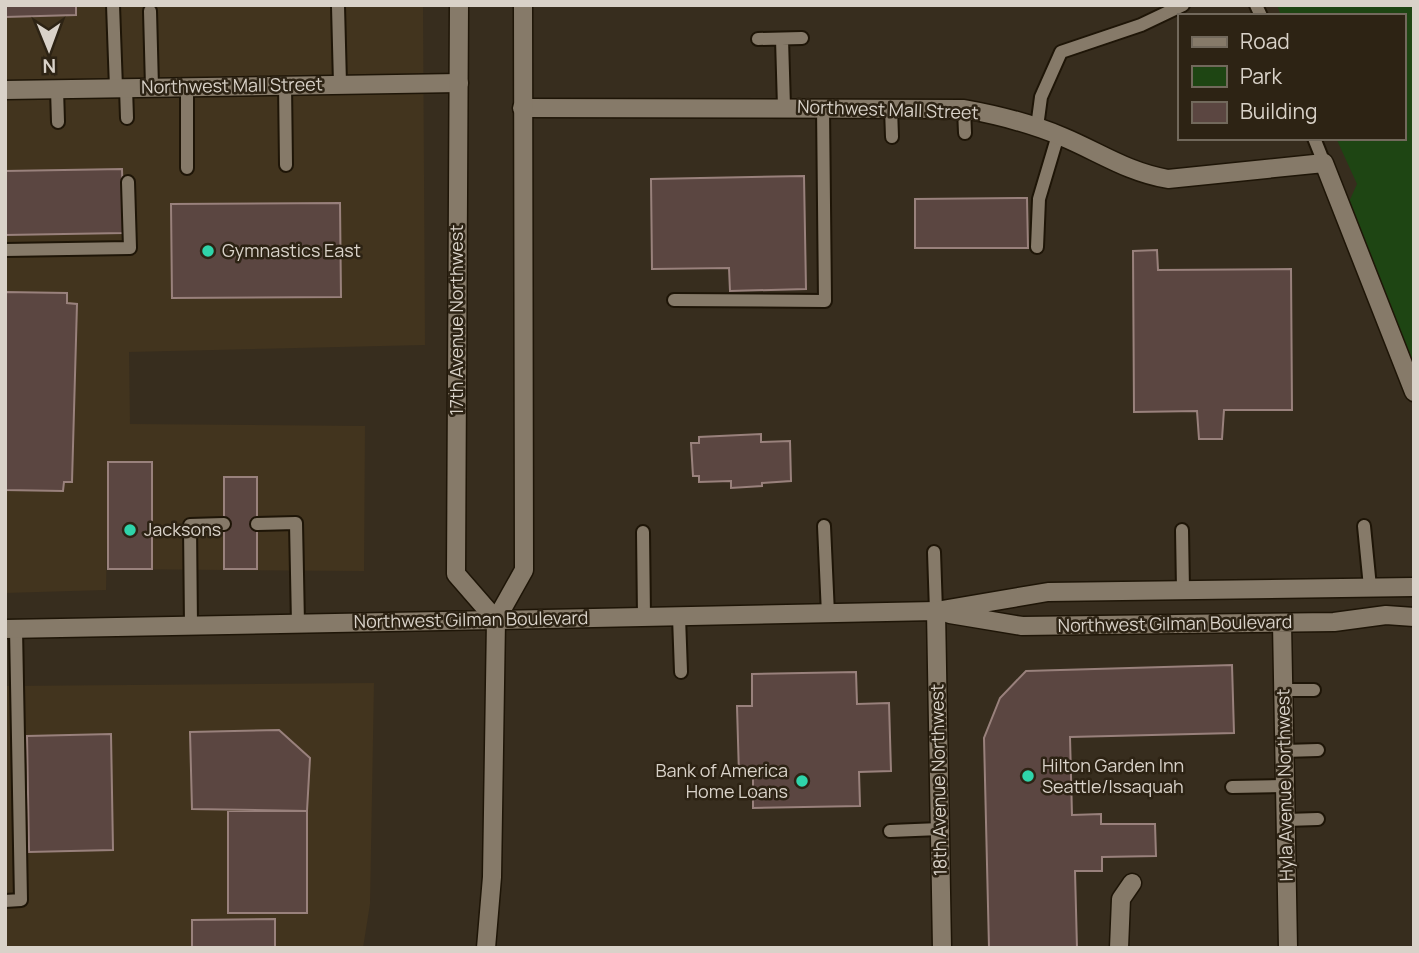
<svg xmlns="http://www.w3.org/2000/svg" width="1419" height="953" viewBox="0 0 1419 953" font-family="Manrope,sans-serif">
	<rect width="100%" height="100%" fill="#372d1e"/>
	<path fill="#42341e" d="M5 5H423L425 345 129 352 130 424 365 426 364 571 108 569 107 538 106 590 5 593Z
		M374 683 370 904 363 948H5V686Z"/>
	<path fill="#1e4513" d="M1277 5H1414V392L1344 213 1357 184 1336 138H1403V16H1281Z"/>
	<path fill="#5b4641" stroke="#99817c" stroke-width="2" d="M5 5H76V15L5 17Z
		M122 169 124 233 5 235V171Z
		M804 176 806 289 730 291 729 268 652 269 651 179Z
		M1027 198 1028 248H915V199Z
		M340 203 341 297 172 298 171 204Z
		M1157 250 1158 270 1291 269 1292 410H1224L1222 439H1199L1197 411 1134 412 1133 251Z
		M5 292 67 293V303L77 304 72 482H64L63 491 5 490Z
		M761 434V442L790 441 791 481 762 483V486L731 488V481L699 482V476H693L691 443H699V437Z
		M108 462H152V569H108Z
		M224 477H257V569H224Z
		M1232 665 1234 733 1070 737 1072 815 1101 814V824H1155L1156 856 1102 857V871H1075L1077 948H989L984 738 1000 698 1026 671Z
		M856 672 857 704 889 703 891 771 859 772 860 806 753 808V775H739L737 706H752V674Z
		M279 730 310 758 307 811 192 809 190 732Z
		M111 734 113 850 29 852 27 736Z
		M228 811H307V913H228Z
		M275 919V948H192V920Z"/>
	<g fill="none" stroke-linecap="round" stroke-linejoin="round">
		<g stroke="#1e1507" stroke-width="16">
			<path id="service" d="M113 5 116 88
				M1256 5 1261 16
				M338 6 340 84
				M150 11 152 87
				M758 39 802 38
				M782 39 784 107
				M285 84 286 165
				M187 87V168
				M126 88 127 118
				M57 89 58 122
				M891 108 892 137
				M964 109 965 133
				M1037 127 1041 97 1061 52 1141 25 1183 5
				M1314 138 1324 163
				M1037 247 1039 199 1058 135
				M5 250 130 248 128 182
				M674 300 825 301 823 107
				M257 524 296 523 298 624
				M824 526 828 614
				M1364 526 1370 587
				M1182 530 1183 590
				M643 532 644 617
				M934 552 936 611
				M679 617 681 672
				M191 626 190 525 224 524
				M1283 690H1314
				M1284 751 1318 750
				M1232 787 1285 786
				M1286 820 1318 819
				M890 831 940 829
				M5 901 21 900 16 629"/>
		</g>
		<g stroke="#1e1507" stroke-width="21">
			<path id="pedestrian" d="M1119 948 1121 899 1132 883"/>
		</g>
		<g stroke="#1e1507" stroke-width="21">
			<path id="minor" d="M5 90 459 83
				M522 108 964 109C998 115 1030 123 1063 137 1099 152 1127 172 1168 179L1324 163 1414 392
				M936 611 942 948
				M950 614 1022 626 1334 622 1386 615 1414 617
				M496 620 936 611 1048 592 1414 587
				M1282 623 1288 948"/>
		</g>
		<g stroke="#1e1507" stroke-width="21">
			<path id="tertiary" d="M5 629 496 620"/>
		</g>
		<g stroke="#1e1507" stroke-width="21">
			<path id="secondary" d="M459 5 456 574 496 620
				M486 948 492 877 496 620 524 570 523 5"/>
		</g>
		<use href="#service" stroke="#867a69" stroke-width="12"/>
		<use href="#pedestrian" stroke="#867a69" stroke-width="18"/>
		<use href="#minor" stroke="#867a69" stroke-width="18"/>
		<use href="#tertiary" stroke="#867a69" stroke-width="18"/>
		<use href="#secondary" stroke="#867a69" stroke-width="18"/>
	</g>
	<g fill="#2fd4aa" stroke="#2d2314" stroke-width="2.5">
		<circle cx="208" cy="251" r="7"/>
		<circle cx="130" cy="530" r="7"/>
		<circle cx="1028" cy="776" r="7"/>
		<circle cx="802" cy="781" r="7"/>
	</g>
	<g text-anchor="middle" stroke-width="5" stroke-linejoin="round" paint-order="stroke">
		<g font-size="18" fill="#d9d2c9" stroke="#2d2314">
			<text transform="translate(232 86) rotate(-1)" y="6">Northwest Mall Street</text>
			<text transform="translate(888 110) rotate(2)" y="6">Northwest Mall Street</text>
			<text transform="translate(457 320) rotate(-90)" y="6">17th Avenue Northwest</text>
			<text transform="translate(471 620) rotate(-1)" y="6">Northwest Gilman Boulevard</text>
			<text transform="translate(1175 624) rotate(-1)" y="6">Northwest Gilman Boulevard</text>
			<text transform="translate(939 780) rotate(-91)" y="6">18th Avenue Northwest</text>
			<text transform="translate(1285 785) rotate(-91)" y="6">Hyla Avenue Northwest</text>
		</g>
		<g font-size="18" fill="#d9d2c9" stroke="#2d2314" text-anchor="start">
			<text x="222" y="257">Gymnastics East</text>
			<text x="144" y="536">Jacksons</text>
			<text x="1042" y="772">Hilton Garden Inn<tspan x="1042" dy="21">Seattle/Issaquah</tspan></text>
			<text x="788" y="777" text-anchor="end">Bank of America<tspan x="788" dy="21">Home Loans</tspan></text>
		</g>
	</g>
	<rect width="1419" height="953" fill="none" stroke="#d9d2c9" stroke-width="14"/>
	<rect x="1178" y="14" width="228" height="126" fill="#2d2314" stroke="#72695c" stroke-width="2"/>
	<rect x="1192" y="37" width="35" height="10" fill="#867a69" stroke="#72695c" stroke-width="2"/>
	<text x="1240" y="49" font-size="21" fill="#d9d2c9">Road</text>
	<rect x="1192" y="66" width="35" height="21" fill="#1e4513" stroke="#72695c" stroke-width="2"/>
	<text x="1240" y="84" font-size="21" fill="#d9d2c9">Park</text>
	<rect x="1192" y="102" width="35" height="21" fill="#5b4641" stroke="#72695c" stroke-width="2"/>
	<text x="1240" y="119" font-size="21" fill="#d9d2c9">Building</text>
	<g transform="translate(49 49) rotate(179)" stroke="#2d2314" stroke-width="5" paint-order="stroke">
	<path d="M0-5L12 26L0 18L-12 26Z" fill="#d9d2c9"/>
	<text y="-10" font-size="19" font-weight="bold" text-anchor="middle" fill="#d9d2c9">N</text>
	</g>
</svg>
